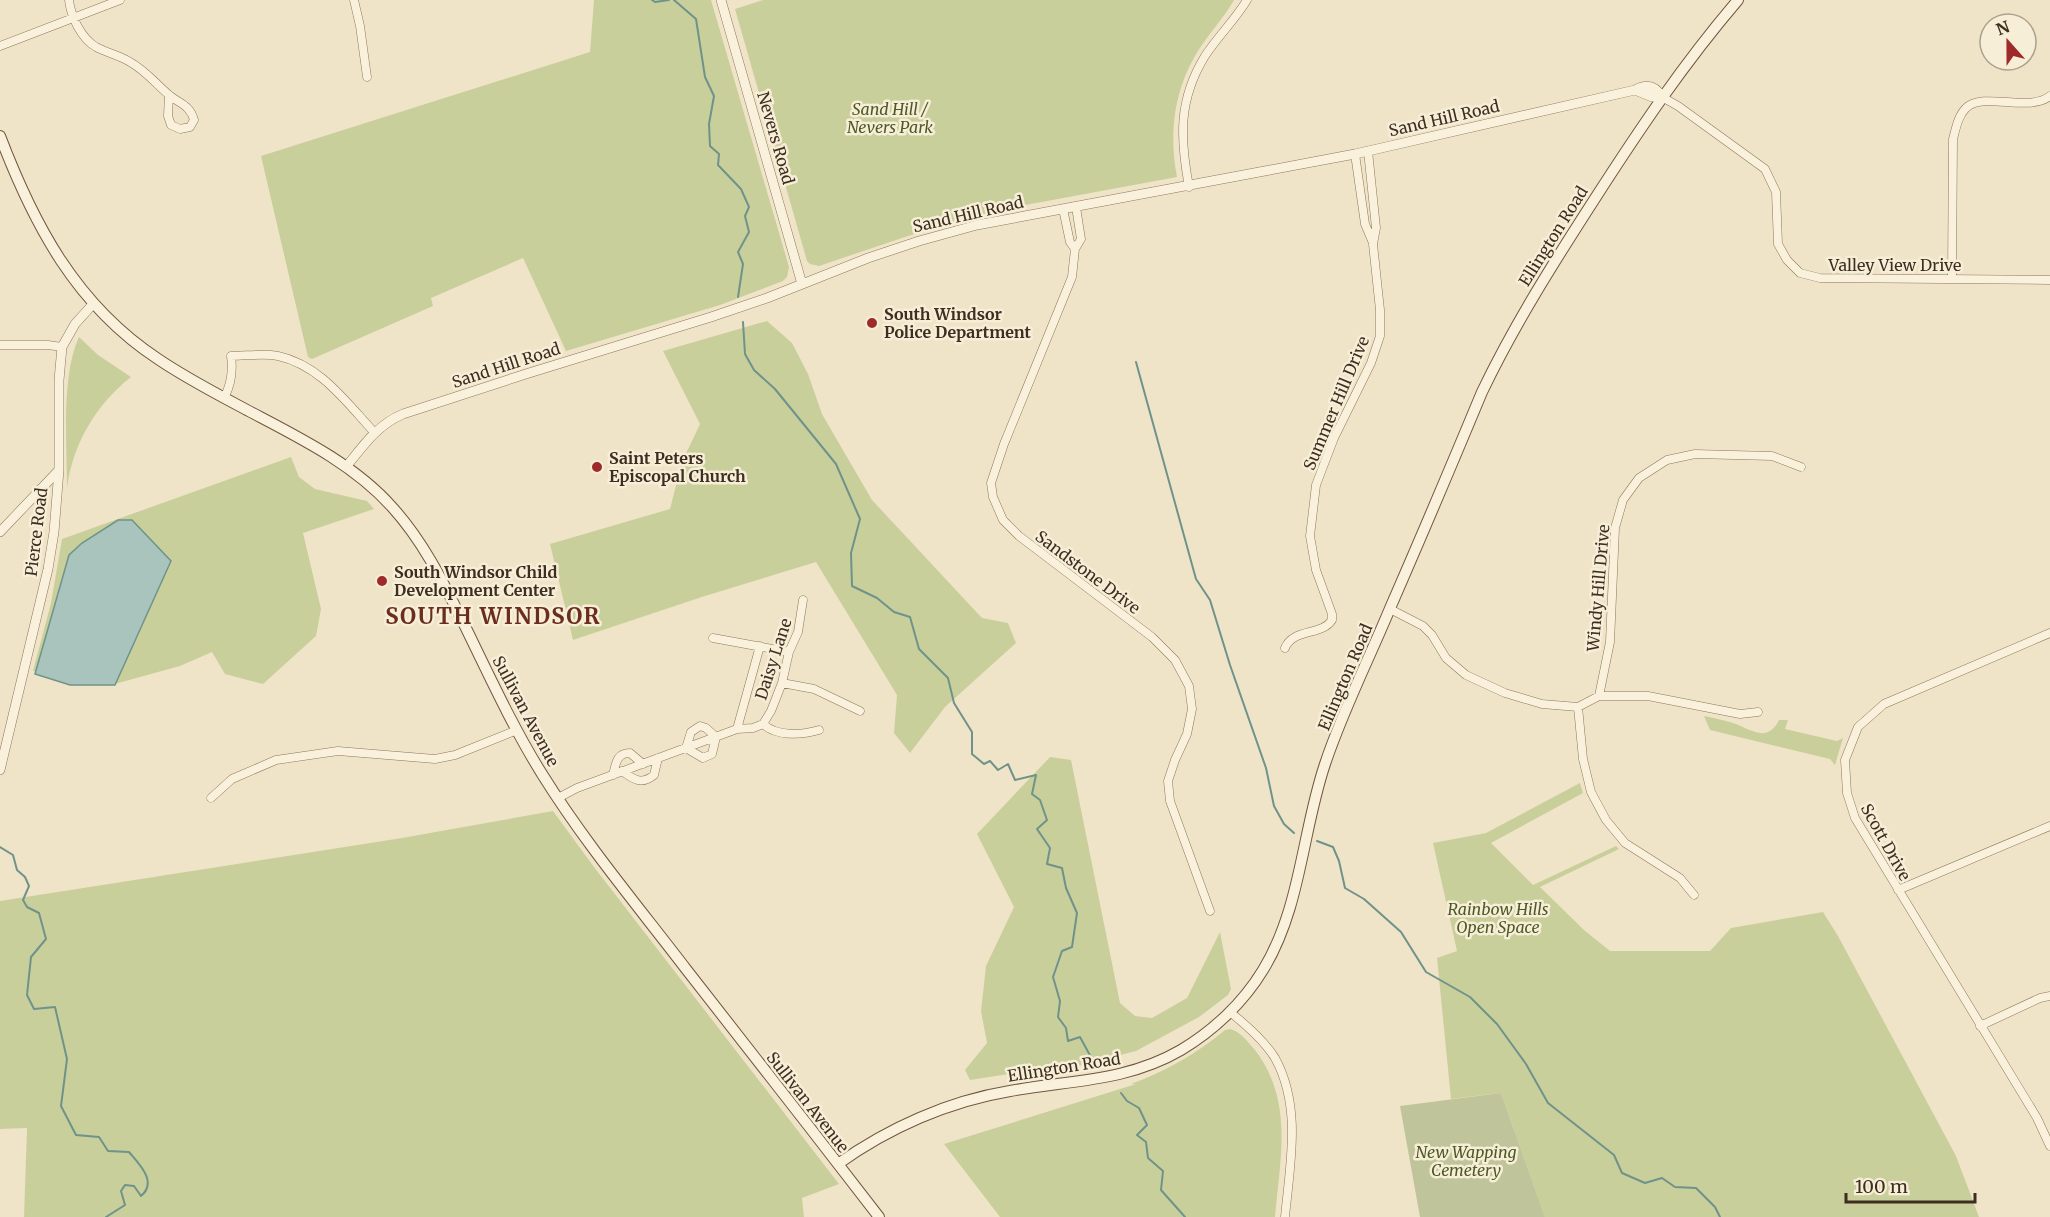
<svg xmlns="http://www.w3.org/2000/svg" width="2050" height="1217" viewBox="0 0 2050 1217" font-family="Merriweather,serif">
	<rect width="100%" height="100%" fill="#f0e4c8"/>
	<path fill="#c9cf9b" d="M594 0H711L789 267 787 277 783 281 720 305 566 351 523 258 431 298 433 306 312 359 308 357 261 156 590 52Z
		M763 0H1234C1225 16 1212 30 1202 45 1175 84 1168 131 1177 177L1004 209 908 236 819 266 810 264 807 261 735 9Z
		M767 321 792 343 808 374 822 414 872 500 982 618 1008 623 1016 643 945 707 910 753 894 733 897 695 816 562 705 596 573 640 550 544 670 509 682 462 700 424 663 351Z
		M79 337 98 355 131 377C96 405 73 443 67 488 67 444 61 376 79 337Z
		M291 457 299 477 315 489 367 501 374 509 303 533 321 609 316 636 263 684 225 674 212 652 180 666 111 685 33 671 51 603 62 539Z
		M1704 716C1714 718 1724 720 1733 723 1751 729 1767 744 1779 720H1788L1785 729 1837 741 1843 738 1835 765 1830 759 1710 730Z
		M1050 757 1071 760 1120 1003 1135 1016 1152 1018 1187 998 1220 932 1231 989 1228 995 1199 1017 1136 1051 1063 1070 1021 1072 970 1080 965 1070 987 1043 981 1011 986 966 1014 907 977 834Z
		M1580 783 1583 793 1491 843 1533 885 1616 846 1619 849 1540 887 1584 930 1610 951H1710L1731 928 1823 912 1838 936 1956 1156 1979 1217H1545L1501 1093 1451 1099 1437 958 1457 951 1433 843 1486 833Z
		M553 811 594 867 839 1184 802 1198 804 1217H24L27 1128 0 1129V901L402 838Z
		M1230 1029C1240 1031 1248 1042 1255 1050 1294 1101 1280 1158 1275 1217H1000L944 1144 1136 1084H1131C1166 1071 1196 1054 1225 1030Z"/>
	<path fill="#bfc49a" d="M1501 1093 1545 1217H1420L1400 1106Z"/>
	<path fill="#a9c4bc" stroke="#6f938a" stroke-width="1.5" d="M118 520H132L171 561 115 685H70L35 674 69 555 82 543Z"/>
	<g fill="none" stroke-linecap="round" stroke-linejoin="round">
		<path stroke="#6f938a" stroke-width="2" d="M652 0 655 2 669 0
			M674 0 696 19 705 77 714 96 709 124 710 146 719 154 718 165 741 189 749 207 745 216 749 232 738 252 743 264 738 297
			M743 322 745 354 754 370 775 389 836 464 860 519 851 553 852 586 877 598 894 612 910 617 919 649 948 678 954 703 972 732V754L984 764 990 761 998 770 1008 764 1015 780 1036 775 1032 794 1040 800 1047 820 1037 829 1050 848 1047 864 1062 868 1066 888 1077 913 1072 947 1062 951 1053 977 1060 1001 1058 1017 1066 1028 1068 1041 1080 1037 1093 1061
			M1136 362 1196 579 1210 600 1230 665 1266 768 1274 806 1284 824 1294 833
			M1317 841 1333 847 1339 861 1345 888 1364 899 1401 932 1426 972 1470 997 1497 1024 1526 1064 1548 1103 1614 1155 1622 1173 1645 1183 1662 1178 1675 1187 1696 1188 1715 1207 1720 1217
			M0 847 13 855 17 870 25 877 29 886 23 900 27 907 39 913 46 939 31 957 27 995 34 1009 55 1007 67 1059 61 1106 76 1135 99 1137 108 1151 129 1152C139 1164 158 1182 141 1196L134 1186 125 1185 121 1191 125 1205 106 1217
			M1121 1093 1127 1101 1139 1108 1147 1125 1137 1135 1146 1142 1148 1158 1163 1171 1161 1190 1185 1217"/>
		<g stroke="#8d765c" stroke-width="9">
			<path id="minor" d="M69 0C71 17 81 38 96 47 107 53 119 55 130 62 145 70 156 84 169 95 180 104 190 105 194 120L190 127 180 129 171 125 168 116 169 95
				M354 0 360 26 367 77
				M0 46 120 0
				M1662 97 1678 106 1765 169 1776 192 1778 244 1787 260 1800 273 1820 278 2050 280
				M1355 154 1365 224 1373 243
				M1189 187C1180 138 1178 100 1205 56 1218 36 1235 20 1247 0
				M1076 207 1081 239 1075 249 1072 277 1004 444 991 483 993 497 1003 520 1019 536 1152 637 1175 660 1189 686 1192 709 1187 734 1175 760 1168 781 1170 801 1210 911
				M1063 209 1070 242 1075 249
				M1952 278 1953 139C1956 128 1958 116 1966 108 1984 91 2028 113 2050 96
				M0 345H48L62 347
				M224 398C231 385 233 370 231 356 246 356 263 353 278 356 320 365 346 402 374 432
				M1390 609 1423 626 1432 635 1446 658 1466 675 1505 693 1542 704 1578 707 1599 696H1648L1740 714 1758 712
				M2050 633 1884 704 1858 727 1845 760 1847 793 1855 818 2037 1118 2050 1146
				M713 638 789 652
				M1285 648C1293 628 1322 636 1332 620V614L1316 570 1310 536 1316 485 1334 438 1371 363 1380 336V310L1373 244 1376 228 1368 151
				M782 683 814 689 860 711
				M1599 696 1610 642 1615 528 1623 500 1639 478 1667 460 1695 454 1772 456 1801 467
				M1578 707 1583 759 1591 792 1606 820 1625 843 1680 878 1694 895
				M763 724 771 711 782 683 789 652 798 632 803 600
				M763 724C777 737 802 735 819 730
				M700 726 706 728 716 737 712 754 703 758 686 748 691 732Z
				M737 729 760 646
				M622 771C634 780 642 785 654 775L658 758
				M613 775C616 764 616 753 630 753L643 764
				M211 798 232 779 276 760 338 751 435 759 455 755 517 730
				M558 798 577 788 737 729 753 728 763 724
				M1898 890 2050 826
				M1230 1012C1245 1024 1265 1042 1275 1058 1302 1107 1290 1164 1285 1217
				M1980 1026 2040 998 2050 996"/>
		</g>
		<g stroke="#8d765c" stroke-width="10">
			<path id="tertiary" d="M721 0 802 284
				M1635 90 1652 97H1662
				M346 467C363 446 377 425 403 414L529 373 711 317 767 298 868 258 919 241 977 225 1355 154 1635 90C1646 84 1655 85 1662 97
				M0 532 59 470
				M0 770 48 569 54 532 59 470V380L62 347 75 324 93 304"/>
		</g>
		<g stroke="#6f573f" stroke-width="12">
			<path id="secondary" d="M0 136C34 225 76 305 158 359 186 378 215 393 245 409 296 436 353 463 392 507 423 541 443 582 463 622 488 673 512 726 542 774 585 843 637 905 686 969 751 1052 815 1134 879 1217
				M838 1164C888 1128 949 1101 1010 1091 1070 1080 1126 1082 1181 1050 1213 1031 1243 1003 1263 970 1301 908 1302 832 1325 764 1343 710 1369 659 1391 606 1422 535 1452 464 1482 392 1514 325 1554 262 1594 200 1639 130 1684 63 1738 0"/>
		</g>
		<use href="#minor" stroke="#faf1dc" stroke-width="8"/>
		<use href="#tertiary" stroke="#faf1dc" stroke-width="9"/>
		<use href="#secondary" stroke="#faf1dc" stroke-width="10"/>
	</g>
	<g fill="#9e2a2b" stroke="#f7eed8" stroke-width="2">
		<circle cx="872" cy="323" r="6"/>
		<circle cx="597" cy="467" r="6"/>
		<circle cx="382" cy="581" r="6"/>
	</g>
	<g text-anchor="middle" stroke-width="5" stroke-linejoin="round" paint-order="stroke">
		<g font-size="16" font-style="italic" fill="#4d5a26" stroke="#f7eed8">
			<text x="890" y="115">Sand Hill /<tspan x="890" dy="18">Nevers Park</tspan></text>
			<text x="1498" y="915">Rainbow Hills<tspan x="1498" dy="18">Open Space</tspan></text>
			<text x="1466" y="1158">New Wapping<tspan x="1466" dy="18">Cemetery</tspan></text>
		</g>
		<g font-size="16" fill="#3d2e20" stroke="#f7eed8">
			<text transform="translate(1444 118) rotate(-13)" y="6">Sand Hill Road</text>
			<text transform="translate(776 138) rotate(74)" y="6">Nevers Road</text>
			<text transform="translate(968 214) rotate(-13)" y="6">Sand Hill Road</text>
			<text transform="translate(1553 236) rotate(-58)" y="6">Ellington Road</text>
			<text x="1895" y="271">Valley View Drive</text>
			<text transform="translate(506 365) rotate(-18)" y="6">Sand Hill Road</text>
			<text transform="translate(1336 403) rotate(-67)" y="6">Summer Hill Drive</text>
			<text transform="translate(36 532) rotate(-83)" y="6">Pierce Road</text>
			<text transform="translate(1088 572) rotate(37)" y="6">Sandstone Drive</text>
			<text transform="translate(1598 588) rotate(-85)" y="6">Windy Hill Drive</text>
			<text transform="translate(773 659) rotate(-72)" y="6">Daisy Lane</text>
			<text transform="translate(1345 677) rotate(-67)" y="6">Ellington Road</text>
			<text transform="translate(526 711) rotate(62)" y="6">Sullivan Avenue</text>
			<text transform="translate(1886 842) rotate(61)" y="6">Scott Drive</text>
			<text transform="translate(1064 1067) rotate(-9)" y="6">Ellington Road</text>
			<text transform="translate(808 1102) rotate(52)" y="6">Sullivan Avenue</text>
		</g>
		<g font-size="16" font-weight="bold" fill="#3d2e20" stroke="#f7eed8" text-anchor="start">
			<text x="884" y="320">South Windsor<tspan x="884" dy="18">Police Department</tspan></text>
			<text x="609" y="464">Saint Peters<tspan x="609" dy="18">Episcopal Church</tspan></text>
			<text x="394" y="578">South Windsor Child<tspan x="394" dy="18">Development Center</tspan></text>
		</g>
		<g font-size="22" font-weight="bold" letter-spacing="1.5" fill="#6b2e1e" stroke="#f7eed8">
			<text x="493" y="624">SOUTH WINDSOR</text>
		</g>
	</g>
	<g transform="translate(2008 42) rotate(339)"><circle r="28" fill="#f7eed8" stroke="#ada18e" stroke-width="1.5"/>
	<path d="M0-4.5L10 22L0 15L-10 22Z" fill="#9e2a2b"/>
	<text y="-9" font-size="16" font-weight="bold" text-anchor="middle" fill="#3d2e20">N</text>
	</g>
	<path d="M1846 1193v9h129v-9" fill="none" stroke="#3d2e20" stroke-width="3"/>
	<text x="1855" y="1193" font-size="18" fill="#3d2e20" stroke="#f7eed8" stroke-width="4.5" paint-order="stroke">100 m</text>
</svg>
